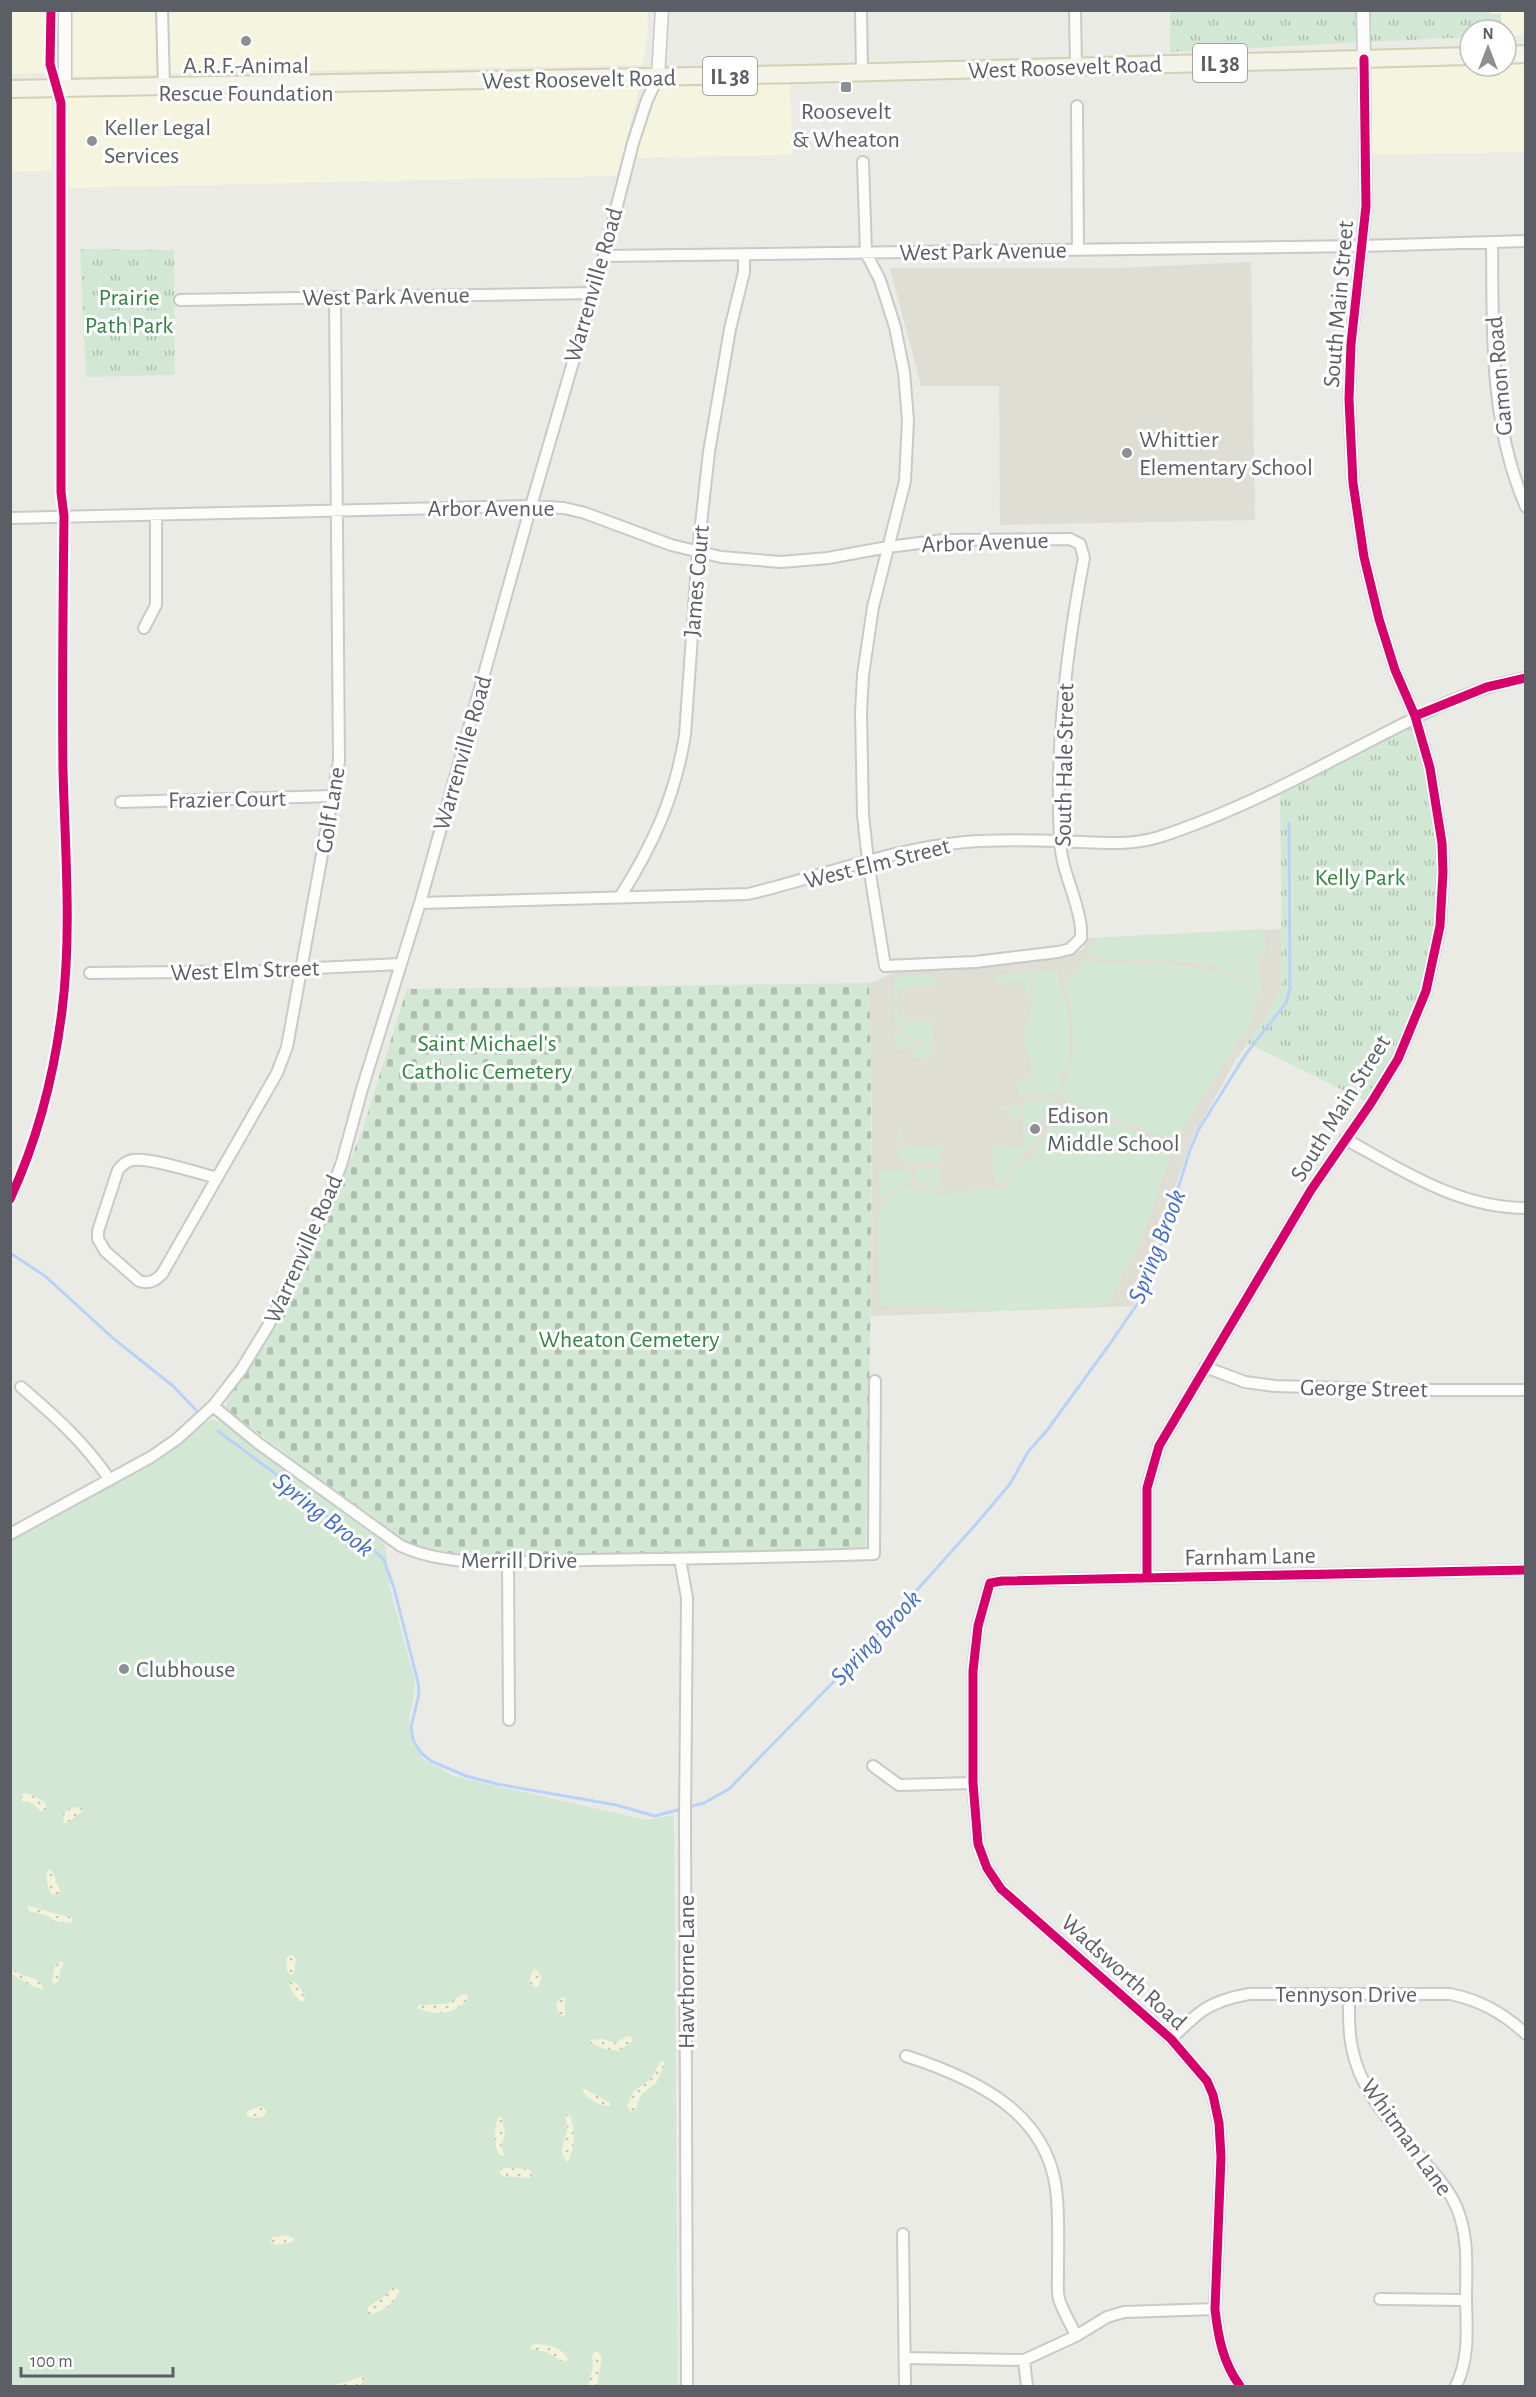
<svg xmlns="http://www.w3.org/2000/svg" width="1536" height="2397" viewBox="0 0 1536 2397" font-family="'Alegreya Sans',sans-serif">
	<defs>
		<pattern id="sand-dots" width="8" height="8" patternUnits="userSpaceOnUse" patternTransform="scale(1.5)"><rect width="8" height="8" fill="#f3f2db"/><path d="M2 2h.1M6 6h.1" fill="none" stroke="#c8c7b5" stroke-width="1.8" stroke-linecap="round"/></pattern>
		<pattern id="cemetery-stones" width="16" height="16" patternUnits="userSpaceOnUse" patternTransform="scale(1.5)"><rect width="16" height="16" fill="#d3e8d4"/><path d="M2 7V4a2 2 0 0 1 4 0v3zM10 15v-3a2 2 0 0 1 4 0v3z" fill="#aebfb0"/></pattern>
		<pattern id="park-tufts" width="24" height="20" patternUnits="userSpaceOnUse" patternTransform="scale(1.5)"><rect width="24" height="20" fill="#d3e8d4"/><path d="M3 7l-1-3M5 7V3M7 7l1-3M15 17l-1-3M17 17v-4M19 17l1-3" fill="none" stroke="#aebfb0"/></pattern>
	</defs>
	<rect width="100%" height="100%" fill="#ebebe6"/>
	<path fill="#f5f4de" d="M10 11H56L55 73 11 74Z
		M68 11H158L159 74 70 77Z
		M166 11H648L647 42 642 65 167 73Z
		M1490 11H1525V35H1506V30H1501V14H1490Z
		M1506 64H1525V152L1360 155 1358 67 1506 66Z
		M790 82 793 155 635 158 660 85Z
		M640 86 617 176 69 188 68 97Z
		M10 99H52V171L11 172Z"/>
	<path fill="#dfded5" d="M1251 262 1255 520 1000 525 999 386H921L890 268H1121Z
		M1283 929 1282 987 1269 1013 1235 1061 1192 1139 1133 1306 871 1316 872 1119 869 984 897 971 987 965 1081 951 1089 938Z"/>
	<path fill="#d3e8d4" d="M1264 929 1266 953 1259 954 1261 999C1246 951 1141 963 1100 959L1093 955 1089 949 1094 938Z
		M1086 961C1094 960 1101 963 1109 963 1140 964 1232 962 1251 988 1257 997 1255 1010 1252 1019L1176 1138 1164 1137 1061 1099 1073 1058 1072 1012 1065 985Z
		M1058 969C1056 982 1063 993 1066 1005 1071 1026 1070 1051 1066 1072H1061L1058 1080 1062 1082 1057 1094 1029 1096C1034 1071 1031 1060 1023 1037L1032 1007V972Z
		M1029 972 1030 995H1026L1025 982 996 984 995 976Z
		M929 975 936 979 937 985 897 990 898 1003H894V981L898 976Z
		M894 1009H898L899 1022 932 1020 934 1053C918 1030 894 1044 894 1009Z
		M894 1031 928 1049 932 1061H930V1057L915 1058 914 1048 896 1049Z
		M1030 1079 1027 1096H1019L1018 1080Z
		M1039 1100H1048L1053 1104 1048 1116 1044 1115 1041 1121 1045 1123 1036 1143 1019 1159 1002 1184 995 1185 993 1148 1024 1146 1022 1112 1027 1102Z
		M1059 1104 1166 1142 1172 1151 1144 1233 1108 1304 1005 1311 880 1305 878 1220C880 1205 887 1194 901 1188 914 1183 920 1192 932 1193 955 1197 982 1184 1005 1190L1015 1170 1035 1155Z
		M1020 1106V1117H1012L1011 1109 997 1110V1107Z
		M899 1122 901 1148 939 1146 940 1163 906 1162 899 1156 898 1124Z
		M938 1168 940 1170V1188L931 1189 916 1180 915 1172 918 1169Z
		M908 1169 911 1172V1181L895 1187 880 1200 879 1170Z
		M212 1420 224 1423 343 1513 385 1543 390 1589 415 1680 413 1702 409 1717 411 1741 423 1759 453 1776 647 1820 674 1815 678 2386H11V1541L162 1456 204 1423Z"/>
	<path fill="url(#sand-dots)" d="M24 1793 32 1795 45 1802 47 1810 41 1811 33 1804 22 1801 21 1797Z
		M71 1807 81 1808 83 1811 67 1823H64L63 1815Z
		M50 1869 54 1874 60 1891 57 1895 51 1894C48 1886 43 1875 50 1869Z
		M28 1906C43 1909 56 1915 71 1917L73 1920 70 1923 55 1921 46 1915 28 1911Z
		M292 1955 296 1959 294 1973 290 1975 287 1971 286 1958Z
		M62 1961 64 1964 60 1970 59 1981 54 1984 52 1980 55 1966Z
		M10 1968C13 1969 16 1972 19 1974 28 1978 41 1977 43 1989 37 1989 16 1978 11 1973Z
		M533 1969 539 1972 541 1978 539 1986 535 1988 529 1982Z
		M292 1981C299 1983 303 1992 305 1999L303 2002C298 2001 289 1988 289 1983Z
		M464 1994 468 1995 467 2000C454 2015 435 2016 417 2008L419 2005 447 2004Z
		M563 1997H565V2015L562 2016 555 2006 559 1999Z
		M627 2036 632 2037 633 2041 619 2051 605 2049 590 2043 591 2040 602 2039 616 2043Z
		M661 2061H664L665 2063 656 2083 642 2094 636 2108 630 2112 627 2105 633 2092 651 2079Z
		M582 2089H586L610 2103 611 2106C602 2107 585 2099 582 2089Z
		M262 2106 267 2111 263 2117 255 2118 246 2116 248 2110Z
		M569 2114C576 2124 575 2153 567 2162 557 2151 565 2142 567 2130 568 2126 566 2120 565 2116Z
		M499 2116 502 2118 505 2134 501 2146 504 2155 501 2157C493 2147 493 2127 499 2116Z
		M503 2168 529 2169 533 2174 529 2178 502 2176 499 2170Z
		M286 2235 294 2238 293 2242 275 2245 270 2242 272 2237Z
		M393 2287 399 2290C397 2302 380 2313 368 2315V2307L386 2295Z
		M535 2344C546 2344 565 2348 568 2360L563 2362 547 2352 530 2349V2347Z
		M595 2352H598L602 2357 597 2386H588L593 2367 592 2355Z
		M360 2377 365 2379 359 2386H333Z"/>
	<path fill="url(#cemetery-stones)" d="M869 983C874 1172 870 1359 866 1547L805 1552 461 1556 434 1553 413 1546 395 1536 229 1411 226 1406 229 1395 261 1350 293 1292 333 1206 363 1128 407 989Z"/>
	<path fill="url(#park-tufts)" d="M1170 11H1490V14H1501V30H1470V37L1170 52Z
		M80 249 174 250 175 375 86 377Z
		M1413 722C1419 751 1428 781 1432 811 1445 893 1430 980 1394 1055 1386 1071 1376 1087 1367 1102L1247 1043 1269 1013 1282 986 1280 794 1344 761Z"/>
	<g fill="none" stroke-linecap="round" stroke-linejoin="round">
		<path stroke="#b8d2f8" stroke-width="3" d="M10 1253 45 1276 114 1339 173 1386 196 1410
			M218 1431 297 1490 321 1512 366 1542 384 1560 394 1588 418 1682 419 1694 411 1727 413 1740 421 1753 431 1761 466 1776 497 1784 616 1805 655 1816 704 1803 729 1789 849 1666 977 1523 1010 1484 1028 1452 1048 1429 1109 1345 1140 1300 1153 1269 1190 1150 1199 1129 1246 1054 1286 1003 1290 989 1289 823"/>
		<g stroke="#c8c9c8" stroke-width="14">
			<path id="minor" d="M162 10 164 86
				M861 10 862 73
				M1075 10 1076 67
				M1077 106 1078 250
				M1492 242C1493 333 1489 422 1526 507
				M604 256 1362 246 1526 241
				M180 300 592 293
				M10 518 531 506 564 508 585 513 671 545 721 557 781 562 828 558 888 547 943 540 1070 539 1080 544 1084 558C1066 651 1055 744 1060 840 1061 871 1078 898 1081 928V938L1070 949 1058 952 975 962 885 966 868 861 863 815 861 712 863 675 873 607 905 481 908 420 904 372 895 327 880 280 866 253 863 162
				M144 628 156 605V515
				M121 802 333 796
				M620 897C653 845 675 797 685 735L698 551 709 452 730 329 744 272V255
				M420 903 748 894C820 877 891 849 965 842 996 839 1028 840 1060 841 1094 842 1127 847 1159 837 1230 814 1297 779 1362 745 1417 717 1465 689 1526 678
				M90 973 289 971 316 968 400 964
				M1345 1139C1402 1170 1458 1208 1526 1208
				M217 1178C198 1173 150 1157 133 1160 126 1161 122 1165 118 1170L98 1231V1239L105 1251 139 1281C149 1284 155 1281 162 1274L277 1073 287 1047 339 761 335 297
				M1205 1367 1245 1382 1275 1386 1409 1390H1526
				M21 1387C57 1418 83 1441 110 1480
				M213 1406 258 1443 401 1546C453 1570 528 1561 586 1560 682 1559 778 1557 874 1554L875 1381
				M10 1534 151 1457 177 1439 213 1406 241 1370 268 1326 322 1217 342 1162 362 1089 420 903 531 506 604 256 633 143 647 100 658 77
				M680 1559 687 1598 685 1818 687 2386
				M508 1561 509 1720
				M1147 1578V1488L1159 1446 1311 1190 1371 1103 1398 1059 1426 991 1440 926 1443 872 1442 843 1430 768 1415 716 1395 670 1379 619 1364 557 1353 483 1349 399 1351 344 1366 206 1364 59
				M873 1766 899 1785 973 1783
				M1349 1994C1349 2012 1348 2030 1352 2048 1360 2092 1394 2126 1422 2159 1435 2175 1451 2191 1458 2211 1469 2239 1466 2272 1466 2301 1467 2331 1469 2359 1456 2386
				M1171 2039C1198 2012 1209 2001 1249 1994H1450C1480 2000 1503 2013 1526 2034
				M906 2056C977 2079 1052 2114 1057 2199 1059 2223 1058 2247 1058 2272 1058 2280 1057 2291 1059 2299 1063 2312 1071 2324 1076 2336
				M903 2234 905 2386
				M1380 2299 1466 2300
				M905 2358 1024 2360 1076 2336 1107 2317 1124 2312 1215 2309
				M1024 2360 1027 2386
				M1240 2386C1223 2363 1218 2337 1215 2309L1221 2157 1219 2123 1213 2095 1207 2081 1171 2039 1001 1889 987 1868 978 1844 973 1783V1671L978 1626 990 1583 1002 1581 1526 1570"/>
		</g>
		<g stroke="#c8c9c8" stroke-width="15">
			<path id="tertiary" d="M65 10V88
				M1363 10 1364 59
				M658 77 662 10"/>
		</g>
		<g stroke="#d3d0b3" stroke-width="20">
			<path id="primary" d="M1506 55 1526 54
				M10 89 802 74 1470 56"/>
		</g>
		<use href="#minor" stroke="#fcfcfb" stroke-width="10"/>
		<use href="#tertiary" stroke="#fcfcfb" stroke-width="12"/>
		<use href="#primary" stroke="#f3f3e7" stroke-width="16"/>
		<g stroke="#fff" stroke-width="13">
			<path id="cycleway" d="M1415 716 1487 687 1526 678
				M10 1199C37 1141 54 1075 62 1011 72 933 65 849 63 770 62 686 63 601 64 516L61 492V103L50 64 51 10
				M1147 1578V1488L1159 1446 1311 1190 1371 1103 1398 1059 1426 991 1440 926 1443 872 1442 843 1430 768 1415 716 1395 670 1379 619 1364 557 1353 483 1349 399 1351 344 1366 206 1364 59
				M1240 2386C1223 2363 1218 2337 1215 2309L1221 2157 1219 2123 1213 2095 1207 2081 1171 2039 1001 1889 987 1868 978 1844 973 1783V1671L978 1626 990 1583 1002 1581 1526 1570"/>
		</g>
		<use href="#cycleway" stroke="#d6006c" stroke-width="9"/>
	</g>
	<g fill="#8d8f92" stroke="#fff" stroke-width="2">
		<circle cx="246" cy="41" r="6"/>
		<rect x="840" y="81" width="12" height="12" rx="3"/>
		<circle cx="92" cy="141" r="6"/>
		<circle cx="1127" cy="453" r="6"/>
		<circle cx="1035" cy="1129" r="6"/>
		<circle cx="124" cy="1669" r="6"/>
	</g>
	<g text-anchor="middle" stroke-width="6" stroke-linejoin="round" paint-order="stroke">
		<g fill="#fff" stroke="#8c8e92" stroke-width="1.5">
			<rect x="1193" y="44" width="54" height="38" rx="4.5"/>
			<rect x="703" y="57" width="54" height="38" rx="4.5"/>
		</g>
		<g font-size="22" font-weight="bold" fill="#5b5e64">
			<text x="1220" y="71">IL 38</text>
			<text x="730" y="84">IL 38</text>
		</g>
		<g font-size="24" fill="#5b5e64" stroke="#fff" text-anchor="start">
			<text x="246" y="73" text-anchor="middle">A.R.F.-Animal<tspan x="246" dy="28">Rescue Foundation</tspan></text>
			<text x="846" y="119" text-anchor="middle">Roosevelt<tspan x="846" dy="28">&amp; Wheaton</tspan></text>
			<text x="104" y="135">Keller Legal<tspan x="104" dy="28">Services</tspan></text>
			<text x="1139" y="447">Whittier<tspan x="1139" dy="28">Elementary School</tspan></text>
			<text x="1047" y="1123">Edison<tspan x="1047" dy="28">Middle School</tspan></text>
			<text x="136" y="1677">Clubhouse</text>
		</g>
		<g font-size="24" fill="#5b5e64" stroke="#fff">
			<text transform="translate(1065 67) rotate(-2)" y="8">West Roosevelt Road</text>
			<text transform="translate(579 79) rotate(-1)" y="8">West Roosevelt Road</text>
			<text transform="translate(983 251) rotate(-1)" y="8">West Park Avenue</text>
			<text transform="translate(593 285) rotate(-74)" y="8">Warrenville Road</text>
			<text transform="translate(386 296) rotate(-1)" y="8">West Park Avenue</text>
			<text transform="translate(1338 304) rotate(-85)" y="8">South Main Street</text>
			<text transform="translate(1499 376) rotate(-95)" y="8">Gamon Road</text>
			<text x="491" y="516">Arbor Avenue</text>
			<text transform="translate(985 542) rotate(-2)" y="8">Arbor Avenue</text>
			<text transform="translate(696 581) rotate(-85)" y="8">James Court</text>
			<text transform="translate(462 753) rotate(-74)" y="8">Warrenville Road</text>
			<text transform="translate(1064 765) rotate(-89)" y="8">South Hale Street</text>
			<text transform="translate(227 799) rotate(-1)" y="8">Frazier Court</text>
			<text transform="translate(330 810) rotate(-81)" y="8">Golf Lane</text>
			<text transform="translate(877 863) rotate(-14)" y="8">West Elm Street</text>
			<text transform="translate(245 970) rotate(-2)" y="8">West Elm Street</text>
			<text transform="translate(1340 1108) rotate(-58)" y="8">South Main Street</text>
			<text transform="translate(303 1249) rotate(-66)" y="8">Warrenville Road</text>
			<text transform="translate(1364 1388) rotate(1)" y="8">George Street</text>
			<text transform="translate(1250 1556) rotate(-1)" y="8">Farnham Lane</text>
			<text x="519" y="1568">Merrill Drive</text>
			<text transform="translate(686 1972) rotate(-90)" y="8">Hawthorne Lane</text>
			<text transform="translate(1124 1972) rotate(42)" y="8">Wadsworth Road</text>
			<text x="1346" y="2002">Tennyson Drive</text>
			<text transform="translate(1407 2137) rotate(54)" y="8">Whitman Lane</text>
		</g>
		<g font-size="24" fill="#348244" stroke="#fff">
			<text x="129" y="305">Prairie<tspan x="129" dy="28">Path Park</tspan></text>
			<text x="1360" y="885">Kelly Park</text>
			<text x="487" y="1051">Saint Michael's<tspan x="487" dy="28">Catholic Cemetery</tspan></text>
			<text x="629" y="1347">Wheaton Cemetery</text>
		</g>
		<g font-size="26" font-style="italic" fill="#446dc3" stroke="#fff">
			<text transform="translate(1156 1246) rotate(-69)" y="9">Spring Brook</text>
			<text transform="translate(324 1514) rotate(38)" y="9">Spring Brook</text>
			<text transform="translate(875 1637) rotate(-47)" y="9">Spring Brook</text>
		</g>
	</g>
	<rect width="1536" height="2397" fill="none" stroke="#5b5e64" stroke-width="24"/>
	<g transform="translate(1488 48)"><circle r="28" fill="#ffffff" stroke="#bdbfc1" stroke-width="1.5"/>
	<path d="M0-4.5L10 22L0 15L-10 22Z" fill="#8d8f92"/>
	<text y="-9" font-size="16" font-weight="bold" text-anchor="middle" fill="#5b5e64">N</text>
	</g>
	<path d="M21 2367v9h152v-9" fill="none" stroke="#5b5e64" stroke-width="3"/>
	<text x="30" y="2367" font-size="18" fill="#5b5e64" stroke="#ffffff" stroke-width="4.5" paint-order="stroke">100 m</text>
</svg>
